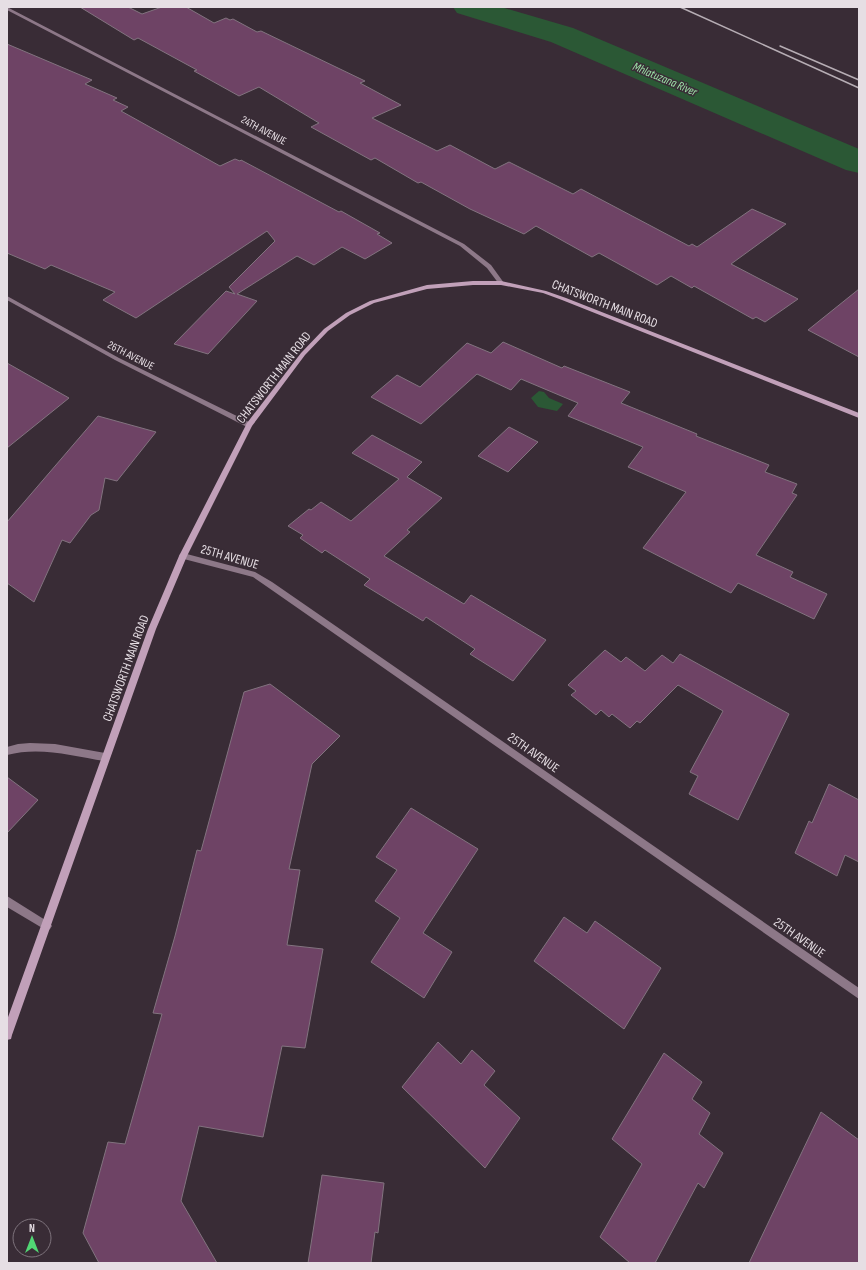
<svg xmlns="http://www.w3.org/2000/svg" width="866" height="1270" viewBox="0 0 866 1270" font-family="'Sofia Sans Condensed',sans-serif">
	<rect width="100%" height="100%" fill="#392c36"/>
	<path fill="#2b5835" d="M539 391 544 392 549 398 563 404 557 411 538 407 531 398Z"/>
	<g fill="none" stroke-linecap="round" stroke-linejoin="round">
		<path fill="#2b5835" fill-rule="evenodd" d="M453 7H501L573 28 859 149V173L846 170 551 42 457 13Z"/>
	</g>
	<path fill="#6e4365" stroke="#82737f" d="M80 7H128L142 14 162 7H186L214 23 226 18 230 20 233 19 257 32 261 31 365 81 360 83 401 105 372 118 437 151 450 145 495 169 509 162 573 194 581 189 689 246 692 244 697 247 752 209 786 224 731 264 798 299 765 322 756 317 753 319 694 286 692 288 671 276 657 285 599 253 592 257 536 226 524 234 470 209 421 182 418 183 375 158 371 160 311 127 319 123 259 87 239 96 194 71 197 70 138 38 134 40Z
		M7 44 92 80 85 84 117 98 113 100 128 107 121 111 220 166 235 159 240 161 241 160 339 212 341 211 380 233 377 234 392 243 365 259 342 247 314 265 297 256 237 294 257 301 208 354 174 344 226 291 235 294 229 287 275 241 267 231 136 318 103 300 115 292 51 265 45 269 7 253Z
		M859 289V357L808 330Z
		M503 342 562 368 564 366 630 392 621 403 697 434 696 436 769 465 765 472 797 484 792 493 797 495 756 555 793 572 790 577 827 594 814 619 738 583 731 593 643 548 686 492 628 467 643 447 568 416 578 403 521 379 511 390 477 374 421 424 371 397 397 375 420 387 467 343 491 353Z
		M7 363 69 398 7 448Z
		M98 416 156 432 117 481 105 478 99 510 91 515 70 543 62 540 34 602 7 583V522Z
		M509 427 538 442 508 472 478 456Z
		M372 435 422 462 407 477 442 498 407 530 410 532 384 556 464 604 471 595 546 640 513 681 470 654 475 649 426 617 423 621 364 585 370 579 325 550 322 553 300 538 303 535 288 526 309 509 311 510 321 502 351 521 399 479 352 453Z
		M605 650 621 662 626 657 645 671 662 655 673 663 680 654 789 714 738 820 689 794 698 776 690 772 723 711 678 685 640 723 637 721 630 728 612 714 609 717 601 710 596 715 571 695 576 691 568 685Z
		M270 684 340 736 312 764 289 869 300 870 287 945 323 949 305 1048 282 1046 263 1137 199 1126 181 1201 217 1263H99L83 1233 108 1142 125 1144 162 1014 153 1013 175 936 197 850 201 851 244 692Z
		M7 777 38 800 7 833Z
		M829 784 859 800V862L845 855 837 876 795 853 809 821 812 823Z
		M411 808 478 849 423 933 452 952 424 998 371 962 400 918 375 901 397 870 376 857Z
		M564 917 587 933 595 921 661 968 624 1029 534 961Z
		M438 1042 461 1064 472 1050 495 1071 484 1085 520 1118 485 1168 402 1087Z
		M664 1053 702 1082 692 1099 710 1113 699 1134 723 1153 704 1188 698 1183 655 1263H630L600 1237 642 1164 612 1139Z
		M821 1112 859 1140V1263H749Z
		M322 1175 384 1183 378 1233 375 1232 371 1263H308Z"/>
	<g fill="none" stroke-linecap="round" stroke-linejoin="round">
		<path fill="#8d7888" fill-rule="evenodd" d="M7 7 464 244 491 265 504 283 499 284 487 268 460 246 7 10Z
			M7 296 119 358 251 423 252 425 251 427H247L115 360 7 300Z
			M183 553 255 572 272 582 859 988V999L266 586 253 577 180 558 179 556 180 554Z
			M30 743 55 744 105 753 108 754 109 757 108 760 105 761C72 756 40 746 7 755V747L18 744Z
			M7 896 50 923 52 926 50 929 47 931 44 929 7 907Z"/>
		<path fill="#c1a0b9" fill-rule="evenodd" d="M473 281H501L546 291 566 298 859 413V418L562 300 543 293 501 285H473L427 289 374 303 350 315 328 331 305 355 252 426 187 556 156 629 12 1035 11 1039 7 1040V1020L148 629 179 556 247 423 301 353 324 329 346 313 370 301 427 285Z"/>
		<path stroke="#b6adb4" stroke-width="1.5" d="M680 7 859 88
			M780 46 859 80"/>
	</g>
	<g text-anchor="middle" stroke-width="3" stroke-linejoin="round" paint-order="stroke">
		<g font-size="11" fill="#e6dee4" stroke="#392c36">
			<text transform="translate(264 130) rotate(28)" y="4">24TH AVENUE</text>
			<text transform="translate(131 355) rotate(27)" y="4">26TH AVENUE</text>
		</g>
		<g font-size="12" font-style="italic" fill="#9ce3a8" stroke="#392c36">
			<text transform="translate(665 79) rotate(23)" y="4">Mhlatuzana River</text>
		</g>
		<g font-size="13" fill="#e6dee4" stroke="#392c36">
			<text transform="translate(605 303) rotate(21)" y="5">CHATSWORTH MAIN ROAD</text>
			<text transform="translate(273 377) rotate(-52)" y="5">CHATSWORTH MAIN ROAD</text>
			<text transform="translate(230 556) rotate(16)" y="5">25TH AVENUE</text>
			<text transform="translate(125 668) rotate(-70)" y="5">CHATSWORTH MAIN ROAD</text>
			<text transform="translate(534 752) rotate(35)" y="5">25TH AVENUE</text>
			<text transform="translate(800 937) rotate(35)" y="5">25TH AVENUE</text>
		</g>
	</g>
	<rect width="866" height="1270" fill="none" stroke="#e6dee4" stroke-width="16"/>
	<g transform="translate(32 1238)"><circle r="19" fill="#392c36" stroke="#7e737c"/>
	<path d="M0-3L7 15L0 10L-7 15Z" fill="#51d674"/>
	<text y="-6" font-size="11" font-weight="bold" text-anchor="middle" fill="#e6dee4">N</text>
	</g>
</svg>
